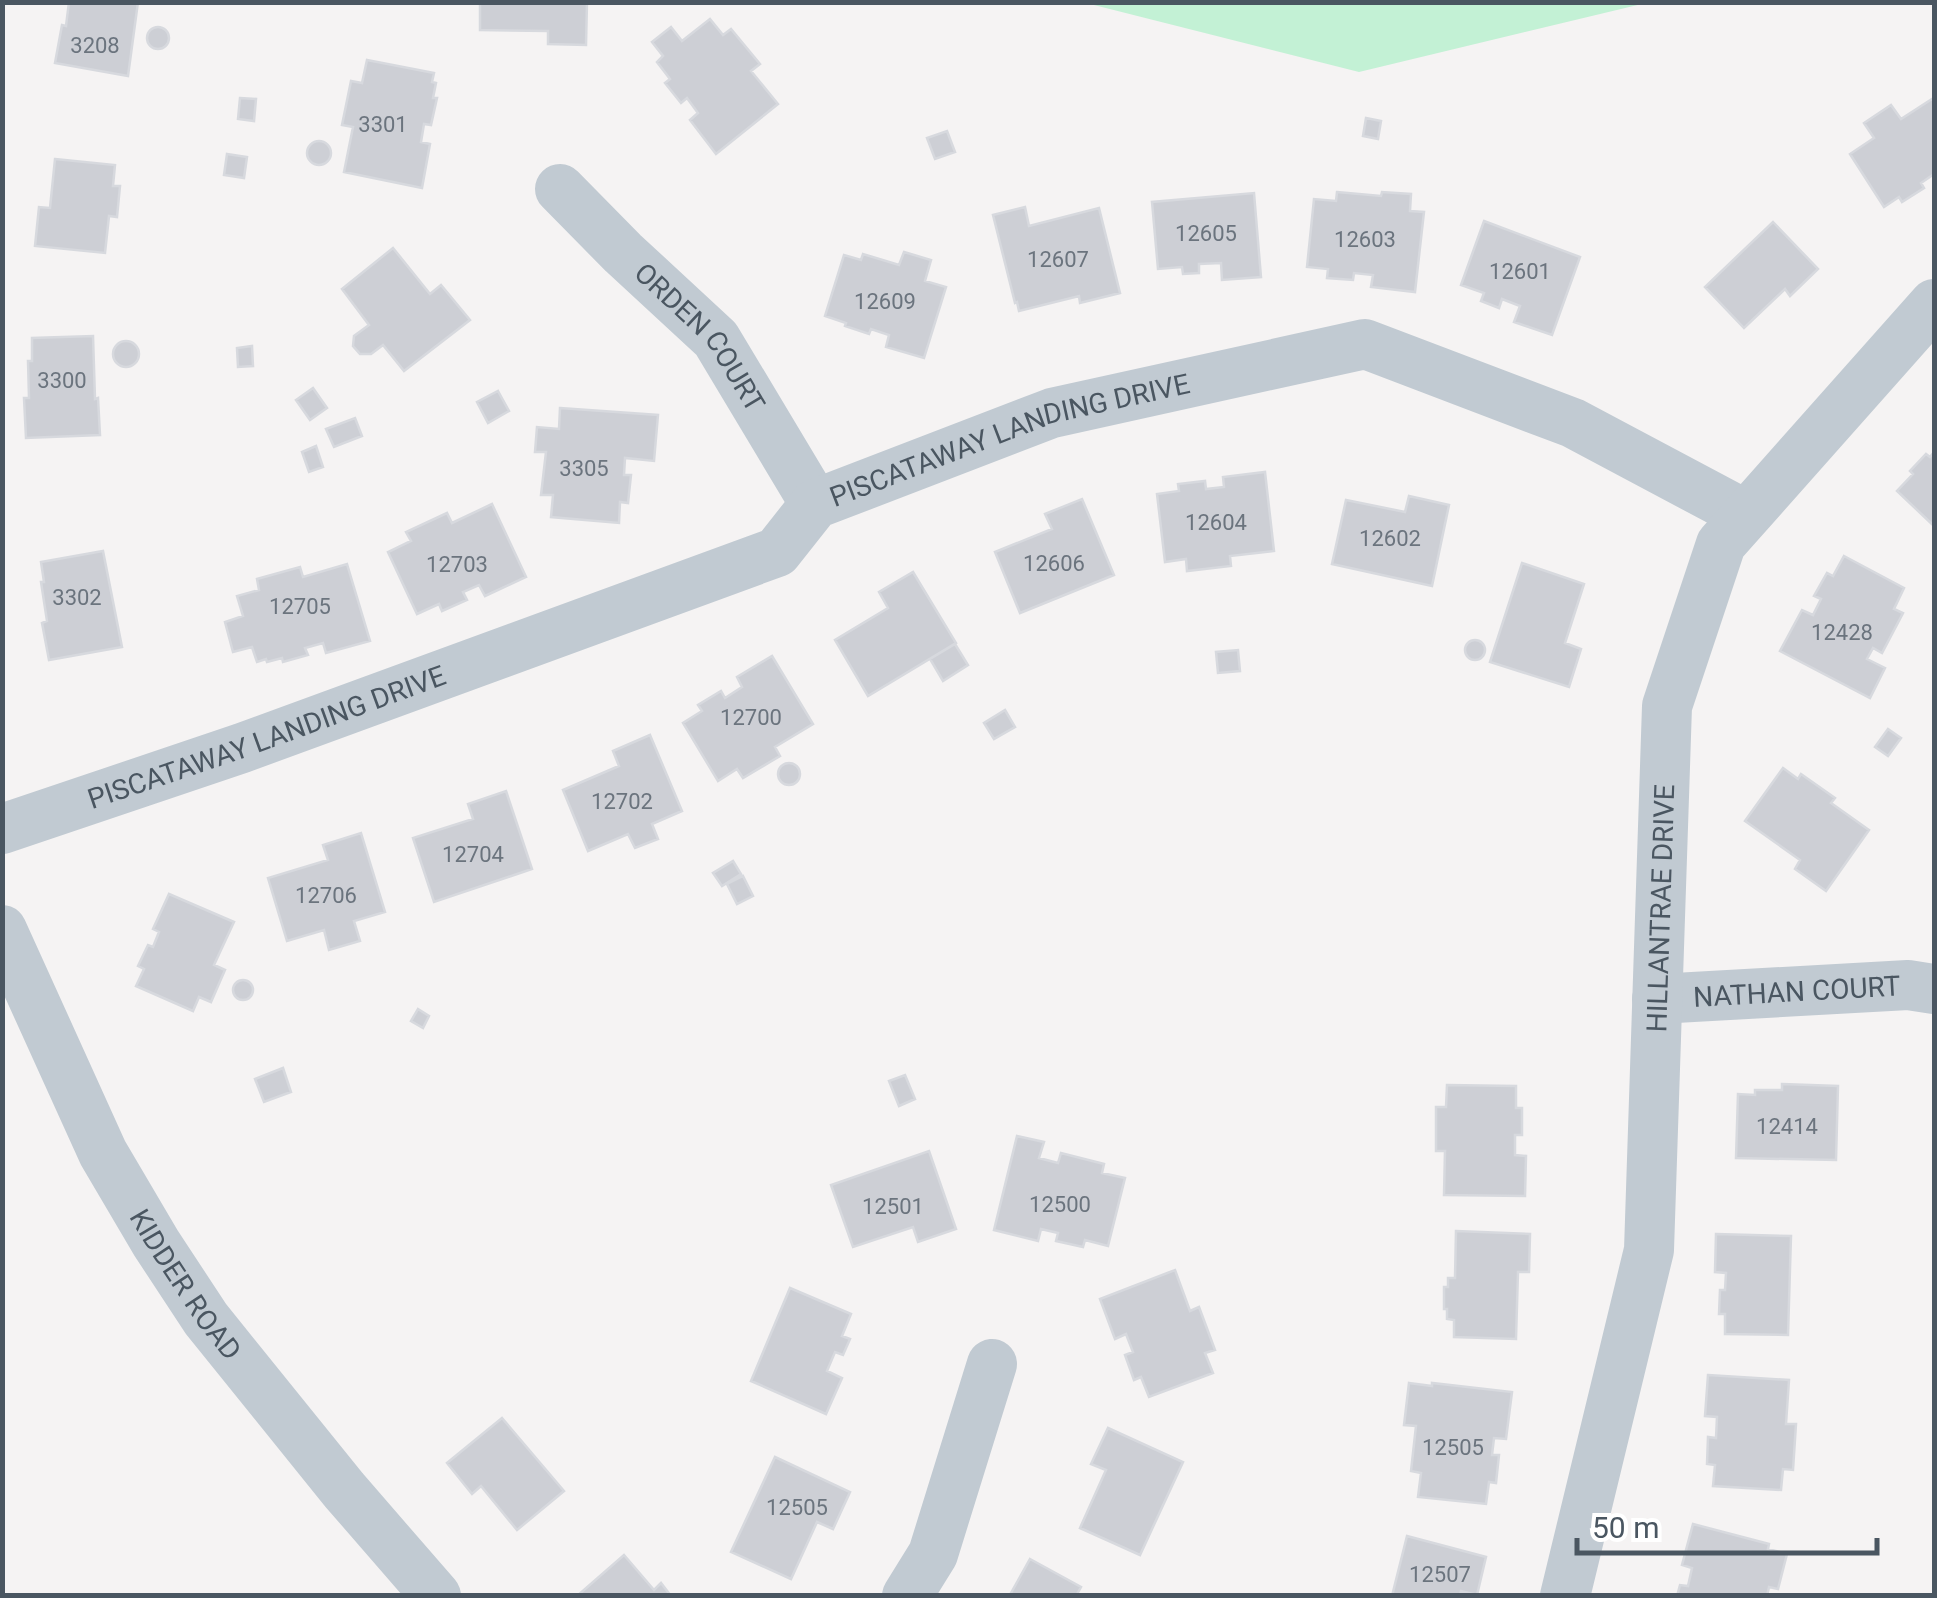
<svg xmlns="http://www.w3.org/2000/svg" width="1937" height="1598" viewBox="0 0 1937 1598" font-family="Roboto,sans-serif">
	<rect width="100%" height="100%" fill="#f5f3f3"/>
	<path fill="#c3f1d5" d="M1086 3H1646L1359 72Z"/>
	<path fill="#cdcfd5" stroke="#d7d9de" stroke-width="2.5" d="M69 2H138L128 76 55 63 62 25 66 26Z
		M480 2H587L586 45 548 44V31L480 30Z
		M710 19 723 35 731 29 760 64 751 71 778 104 716 154 690 120 698 113 687 98 681 103 665 83 670 79 657 62 663 56 652 42 671 27 682 41Z
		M147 38a11 11 0 1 1 22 0a11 11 0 1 1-22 0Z
		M367 60 434 73 432 82 436 83 433 98H437L431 125 424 124 421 142 430 144 422 188 344 172 353 127 342 125 351 81 362 83Z
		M240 98 256 99 254 121 238 119Z
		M1932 99 1934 102V174L1921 183 1924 188 1902 202 1899 197 1884 207 1850 154 1874 138 1864 123 1891 105 1901 119Z
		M1366 118 1381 121 1378 139 1363 136Z
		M947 131 955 152 935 159 927 138Z
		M307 153a12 12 0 1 1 24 0a12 12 0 1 1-24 0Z
		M227 154 247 157 244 178 224 175Z
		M55 159 115 165 113 186H120L117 217 109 216 105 253 35 246 39 207 50 208Z
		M1337 192 1381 196 1382 192 1411 194 1410 211 1424 212 1415 292 1371 287 1373 275 1354 273 1353 280 1327 278 1328 269 1307 267 1314 199 1336 201Z
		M1254 193 1261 277 1222 280 1221 263 1199 264V273L1183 274 1182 267 1158 269 1152 202Z
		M1025 207 1029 226 1099 208 1120 293 1080 303 1079 296 1019 311 1017 302 1015 303 993 215Z
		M1484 221 1580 257 1552 335 1514 322 1520 306 1502 299 1499 308 1481 301 1484 293 1461 285Z
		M1773 222 1818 269 1790 296 1785 289 1744 328 1705 287Z
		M393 248 430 294 441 285 470 320 404 371 383 345 371 354H360L353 346 354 336 369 325 342 289Z
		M904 252 931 260 925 281 946 287 924 358 886 347 889 335 871 329 869 334 845 326 846 323 825 316 844 255 861 260 863 254 899 265Z
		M93 336 95 399 98 398 100 435 26 438 24 398H29L28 361H32V338Z
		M113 354a13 13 0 1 1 26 0a13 13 0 1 1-26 0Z
		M252 346 253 366 238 367 237 348Z
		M313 388 327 408 310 420 296 400Z
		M498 391 509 411 488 423 477 402Z
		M560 408 658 415 654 461 625 458 624 475H631L628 503 620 502 619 523 551 517 553 495H541L546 452H535L537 427 559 429Z
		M355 418 362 436 334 447 326 429Z
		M316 446 323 467 309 472 302 452Z
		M1934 452V526L1897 491 1913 474 1910 471 1926 454 1930 457Z
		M1265 472 1274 551 1230 556 1231 566 1187 571 1186 559 1165 562 1157 494 1179 491 1178 484 1205 481 1206 489 1224 487 1223 477Z
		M1409 496 1449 505 1432 586 1332 564 1346 500 1405 512Z
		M1082 499 1114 575 1020 613 995 552 1052 529 1045 514Z
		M492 504 526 577 485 596 479 585 463 592 467 600 442 611 439 604 417 614 388 552 411 541 406 532 447 513 452 523Z
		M103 551 122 647 49 660 42 623 47 621 41 582H44L41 562Z
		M1844 556 1904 588 1894 609 1903 613 1882 653 1873 648 1867 659 1885 668 1870 698 1780 651 1802 610 1813 615 1821 599 1814 596 1827 573 1833 576Z
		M1522 563 1584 584 1565 643 1581 649 1569 687 1490 662Z
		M347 564 370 641 326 653 323 643 305 648 308 655 283 662 282 658 267 662 266 659 257 662 252 647 233 652 225 622 243 616 237 596 259 590 257 579 300 567 303 577Z
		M913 572 956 643 868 696 835 640 888 608 879 592Z
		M1465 650a10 10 0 1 1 20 0a10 10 0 1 1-20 0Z
		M955 644 968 665 943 681 930 659Z
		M1238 650 1240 671 1218 673 1216 652Z
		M772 656 813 724 775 747 780 756 743 778 737 769 718 781 683 723 702 711 698 705 721 691 725 698 742 687 737 677Z
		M1005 710 1015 727 994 739 984 723Z
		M1888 729 1901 738 1888 756 1875 747Z
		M650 735 682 811 652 824 658 839 635 848 628 834 588 851 563 790 619 766 613 751Z
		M778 774a11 11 0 1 1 22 0a11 11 0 1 1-22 0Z
		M1783 768 1798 779 1801 774 1835 798 1831 803 1869 830 1826 891 1795 869 1800 860 1745 821Z
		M506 791 532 869 434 902 413 838 473 819 468 804Z
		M361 833 385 912 354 921 360 941 329 950 324 930 287 941 268 878 328 860 323 845Z
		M733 861 741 874 722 886 713 873Z
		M743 876 753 896 737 904 727 884Z
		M169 894 234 922 214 965 225 970 211 1002 199 997 193 1011 136 986 144 969 138 966 148 945 153 947 159 932 153 929Z
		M233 990a10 10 0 1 1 20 0a10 10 0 1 1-20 0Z
		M418 1009 429 1016 423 1028 411 1021Z
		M283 1068 291 1092 264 1102 255 1079Z
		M905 1075 915 1099 899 1106 889 1081Z
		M1782 1084 1838 1086 1836 1160 1736 1158 1738 1094 1755 1095V1090H1782Z
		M1447 1085 1516 1086V1108H1522V1135H1515V1155L1526 1156 1525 1196 1444 1195 1445 1151H1436V1107H1446Z
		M1017 1136 1044 1142 1039 1158 1058 1163 1061 1153 1104 1164 1102 1173 1125 1178 1108 1246 1085 1240 1083 1247 1056 1241 1058 1233 1041 1229 1038 1241 994 1230Z
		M929 1151 956 1229 918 1242 913 1227 853 1247 831 1185Z
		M1456 1231 1530 1234 1529 1272H1518L1516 1339 1454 1337V1320L1447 1319V1309H1444V1287H1448V1278H1455Z
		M1716 1234 1791 1236 1788 1335 1725 1334V1314H1719L1720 1290H1725L1726 1273 1715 1272Z
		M1175 1270 1190 1311 1199 1307 1215 1350 1205 1353 1213 1373 1149 1397 1141 1377 1134 1380 1125 1355 1133 1352 1126 1334 1115 1339 1100 1299Z
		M790 1288 851 1314 842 1336 850 1339 843 1355 835 1352 827 1371 842 1378 826 1414 751 1381Z
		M1708 1375 1789 1380 1786 1424H1796L1793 1470 1783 1469 1781 1490 1713 1486 1715 1465 1707 1464 1708 1437 1716 1438 1717 1417 1705 1416Z
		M1409 1383 1432 1386V1383L1512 1392 1506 1439 1494 1438 1492 1455H1499L1496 1483 1489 1482 1486 1504 1418 1497 1421 1473 1411 1471 1416 1426 1404 1425Z
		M502 1418 564 1491 517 1530 481 1486 472 1494 447 1463Z
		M1108 1428 1183 1462 1140 1555 1080 1528 1106 1470 1091 1464Z
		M775 1457 850 1492 833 1529 817 1522 791 1579 731 1552Z
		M1693 1524 1769 1544 1768 1549 1787 1554 1778 1589 1769 1587 1767 1596H1677L1680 1585 1688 1586 1692 1568 1682 1565Z
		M1407 1536 1486 1557 1477 1595 1461 1591 1460 1596H1392Z
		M624 1555 654 1590 661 1583 671 1596H577Z
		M1030 1559 1081 1587 1076 1596H1017L1011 1593Z"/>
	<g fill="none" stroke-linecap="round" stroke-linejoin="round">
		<g stroke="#c1cad2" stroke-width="50">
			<path id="s1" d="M560 189 623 253 716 339 815 504"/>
			<path id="s2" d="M2 829 242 748 777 552 815 504 1052 413 1365 344 1573 423 1746 515"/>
			<path id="s3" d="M2 930 103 1153 156 1243 206 1319 344 1490 436 1596"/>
			<path id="s4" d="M1657 999 1908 985 1934 989"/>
			<path d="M907 1596 933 1554 992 1364"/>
			<path id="s5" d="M1565 1596 1649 1250 1667 706 1721 544 1934 304"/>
		</g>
	</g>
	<g text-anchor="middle" stroke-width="8" stroke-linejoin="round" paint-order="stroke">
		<g font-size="22" fill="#6b747e">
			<text x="95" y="53">3208</text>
			<text x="383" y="132">3301</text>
			<text x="1206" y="241">12605</text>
			<text x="1365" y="247">12603</text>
			<text x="1058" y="267">12607</text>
			<text x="1520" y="279">12601</text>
			<text x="885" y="309">12609</text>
			<text x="62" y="388">3300</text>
			<text x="584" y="476">3305</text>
			<text x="1216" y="530">12604</text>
			<text x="1390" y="546">12602</text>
			<text x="1054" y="571">12606</text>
			<text x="457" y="572">12703</text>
			<text x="77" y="605">3302</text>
			<text x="300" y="614">12705</text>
			<text x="1842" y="640">12428</text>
			<text x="751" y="725">12700</text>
			<text x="622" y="809">12702</text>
			<text x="473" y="862">12704</text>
			<text x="326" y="903">12706</text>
			<text x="1787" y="1134">12414</text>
			<text x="1060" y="1212">12500</text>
			<text x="893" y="1214">12501</text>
			<text x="1453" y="1455">12505</text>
			<text x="797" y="1515">12505</text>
			<text x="1440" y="1582">12507</text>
		</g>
		<g font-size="28" fill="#4a5661" stroke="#fff">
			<text dy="10" stroke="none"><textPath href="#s1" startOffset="205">ORDEN COURT</textPath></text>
			<text dy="10" stroke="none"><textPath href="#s2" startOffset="1090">PISCATAWAY LANDING DRIVE</textPath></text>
			<text dy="10" stroke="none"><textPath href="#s2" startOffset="280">PISCATAWAY LANDING DRIVE</textPath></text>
			<text dy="10" stroke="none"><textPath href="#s5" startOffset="698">HILLANTRAE DRIVE</textPath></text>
			<text dy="10" stroke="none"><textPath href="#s4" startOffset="140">NATHAN COURT</textPath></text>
			<text dy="10" stroke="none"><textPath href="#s3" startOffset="400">KIDDER ROAD</textPath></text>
		</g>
	</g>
	<rect width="1937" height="1598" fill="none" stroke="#4a5661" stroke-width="10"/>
	<path d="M1577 1538v15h300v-15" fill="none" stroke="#4a5661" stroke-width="5"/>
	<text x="1592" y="1538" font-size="30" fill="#4a5661" stroke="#ffffff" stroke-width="8" paint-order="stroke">50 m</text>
</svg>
